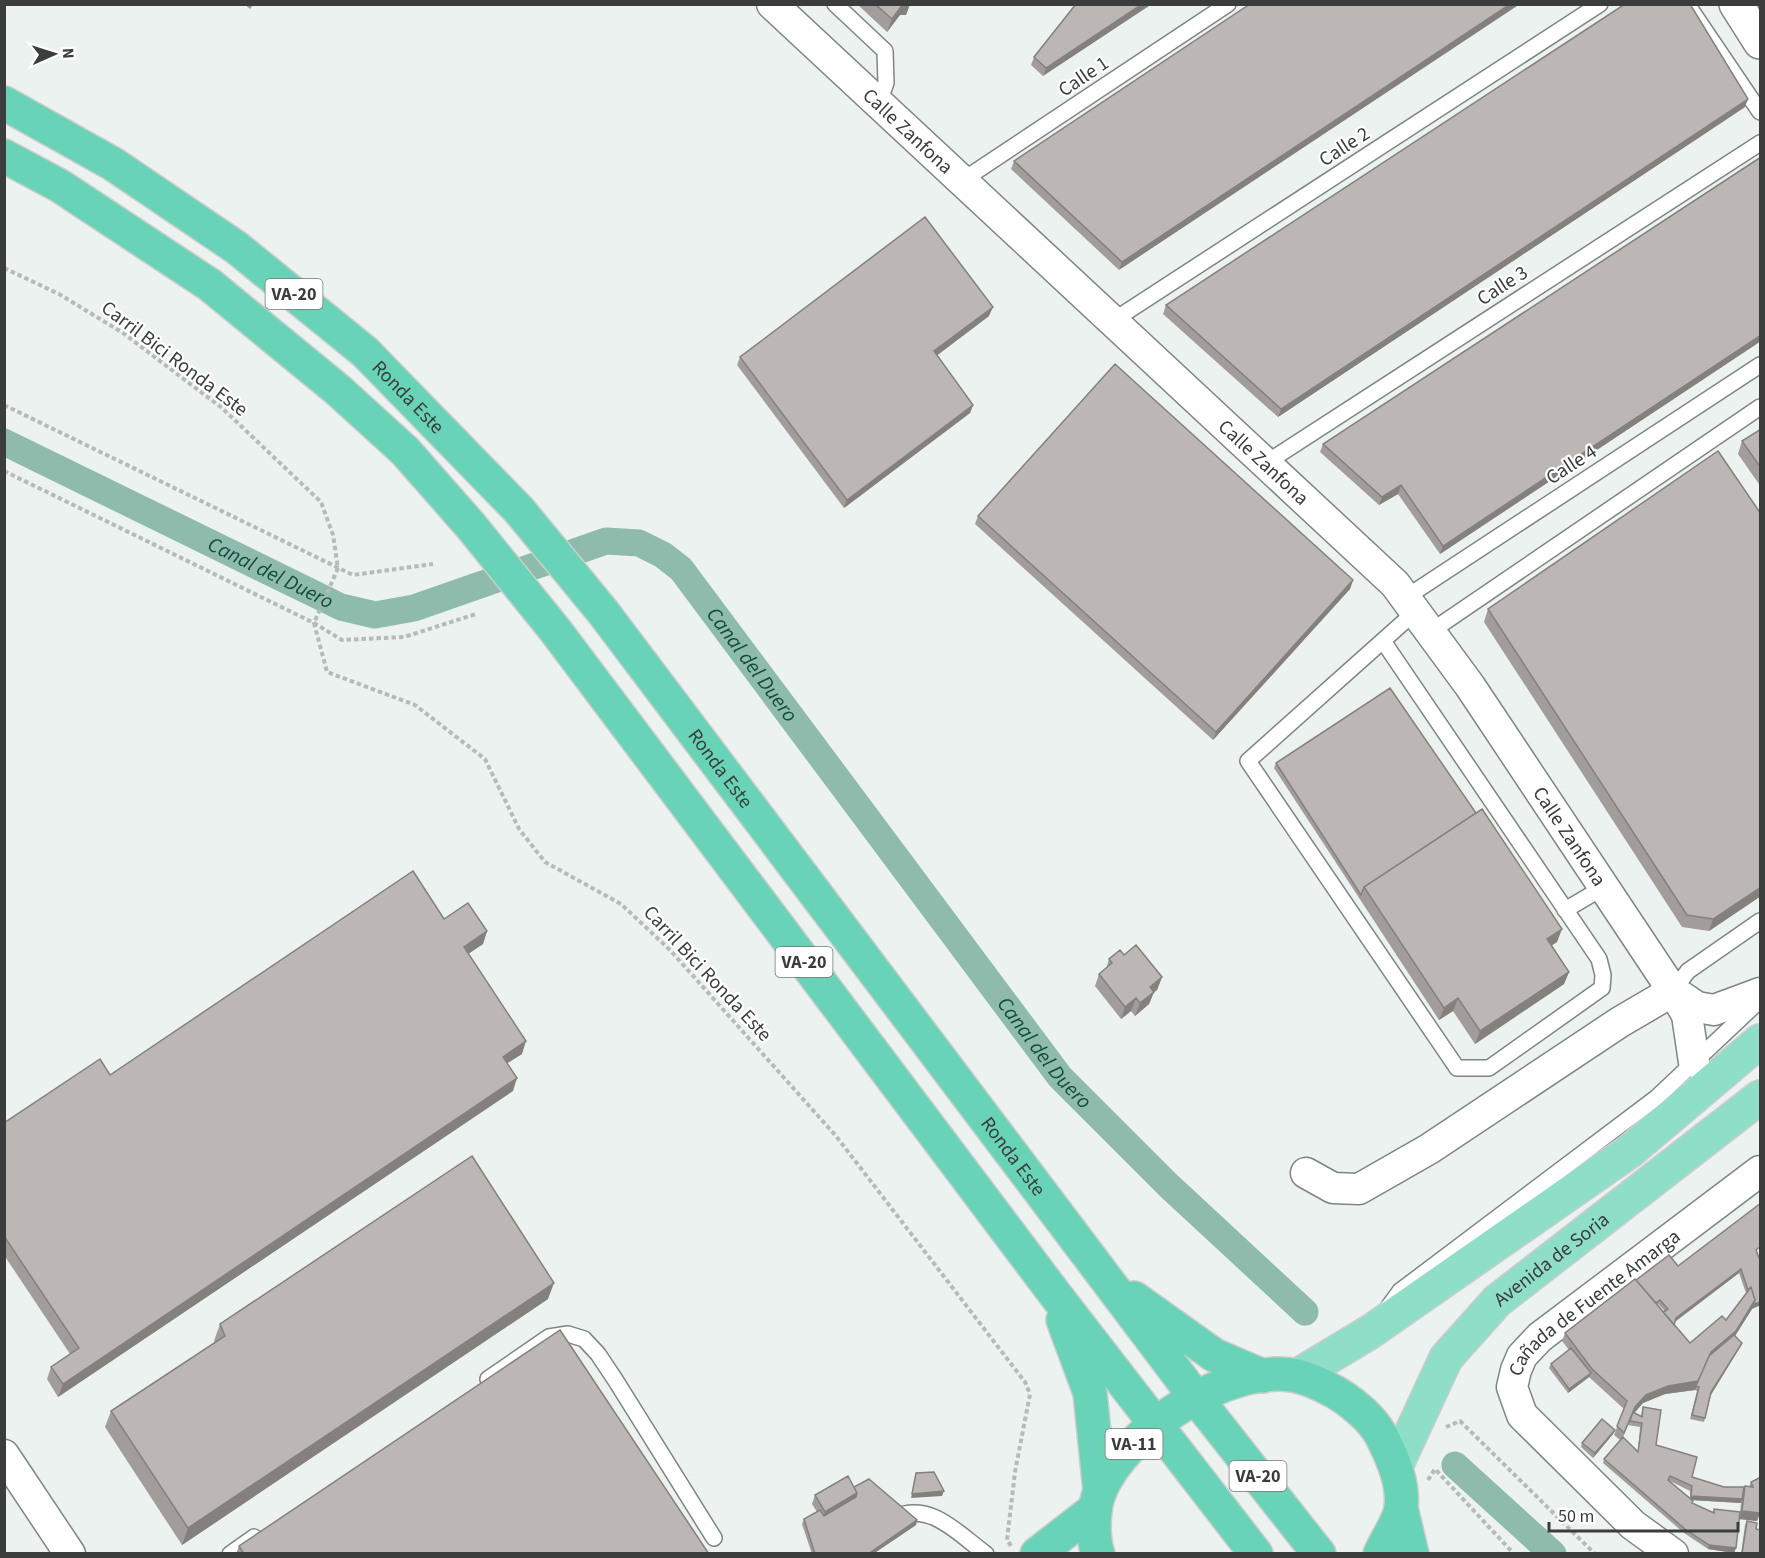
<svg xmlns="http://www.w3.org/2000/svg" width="1765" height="1558" viewBox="0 0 1765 1558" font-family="'Source Sans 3',sans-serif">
	<rect width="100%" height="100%" fill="#ecf2ef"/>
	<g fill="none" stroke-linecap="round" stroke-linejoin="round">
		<g stroke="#8ebbab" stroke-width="27">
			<path id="s1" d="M4 442 341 607 375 615 414 608 606 541 639 543 663 555 681 569 1060 1077 1168 1185 1305 1312"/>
			<path d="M1455 1465 1553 1554"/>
		</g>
		<g stroke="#7f8583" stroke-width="18">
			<path id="service" d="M835 4 885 51 886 83 879 102
				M1687 4 1760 112
				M960 182 1228 4
				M1111 322 1600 4
				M1266 463 1760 143
				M1405 598 1760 365
				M1430 632 1760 407
				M1383 641 1599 959 1603 975 1602 988 1489 1068H1457L1248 761 1415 612
				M1565 910 1604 887
				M1673 991 1688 971 1760 921
				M1389 1306 1400 1291 1656 1098 1758 1002
				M488 1379 549 1337 568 1334 584 1339 598 1354 616 1381 714 1538
				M895 1517C932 1502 957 1533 986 1554
				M230 1554 254 1537"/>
		</g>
		<g stroke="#7f8583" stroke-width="33">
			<g id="minor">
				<path id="s2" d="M772 4 1395 584 1470 686 1673 991 1687 1015 1694 1062"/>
				<path d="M1673 991 1697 1007 1714 1010 1760 993"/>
				<path d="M1306 1173 1333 1188 1359 1189 1429 1149 1620 1022 1673 991"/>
				<path d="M4 1455 70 1554"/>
				<path id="s3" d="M1673 1554 1633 1525 1522 1415 1512 1387 1516 1370 1522 1356 1540 1337 1760 1171"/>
			</g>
		</g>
		<g stroke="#7f8583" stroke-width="36">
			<path id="tertiary" d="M1736 4 1760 42"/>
		</g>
		<g stroke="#cccdcc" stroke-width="36">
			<g id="primary">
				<path d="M1297 1376 1370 1332 1630 1151 1760 1041"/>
				<path id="s4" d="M1396 1466 1446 1358 1497 1301 1760 1097"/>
			</g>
		</g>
		<g stroke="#cccdcc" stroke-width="36">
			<g id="trunk">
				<path id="s5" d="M4 103 113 164 237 248 365 352 519 510 603 612 1196 1398 1319 1554"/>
				<path d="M4 156 60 186 210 285 338 390 405 451 471 526 555 630 1054 1293 1256 1554"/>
				<path d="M1134 1298 1214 1355 1263 1376"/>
				<path d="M1063 1320 1090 1393 1100 1491"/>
				<path d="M1401 1508 1412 1554"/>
				<path d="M1037 1554 1095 1509"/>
				<path d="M1098 1554C1092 1536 1093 1508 1100 1491 1125 1430 1230 1362 1297 1376 1313 1380 1333 1390 1346 1399 1361 1410 1375 1422 1383 1439 1393 1459 1404 1484 1401 1508 1399 1522 1386 1540 1380 1554"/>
			</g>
		</g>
		<path stroke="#b6bbb9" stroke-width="4" stroke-dasharray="4.5 3" stroke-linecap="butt" d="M4 268 59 294 123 333 222 408 321 502 333 535 338 568 314 623 327 672 415 705 485 759 519 829 545 862 621 904 670 950 836 1136 1025 1382 1030 1394 1015 1472 1007 1540 1011 1546
			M4 405 353 575 433 564
			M4 471 314 623 342 640 404 637 476 614
			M1446 1427 1460 1421 1595 1554
			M1428 1480 1435 1469 1514 1554"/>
		<use href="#service" stroke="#fff" stroke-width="15"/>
		<use href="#minor" stroke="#fff" stroke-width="30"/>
		<use href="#tertiary" stroke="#fff" stroke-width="33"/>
		<use href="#primary" stroke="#8edec8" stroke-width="33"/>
		<use href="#trunk" stroke="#68d3b6" stroke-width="33"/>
	</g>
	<path fill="#a29d9b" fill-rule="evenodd" d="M244 4H254L250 9Z
		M857 4H910L906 15H900L887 32Z
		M1076 4 1043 76 1031 65 1034 57Z
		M1250 4 1119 270 1011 169 1014 161Z
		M1745 107 1278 417 1163 314 1166 305Z
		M1761 157V341L1440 554 1398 494 1379 505 1320 452 1323 444Z
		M989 316 937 355 973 405 970 413 844 508 737 365 740 357Z
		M1761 429V487L1738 454 1742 441Z
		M1761 514V896L1709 931 1682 927 1484 622 1488 609Z
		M978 516 1353 580 1350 589 1213 740 975 524Z
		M1276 763 1557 942 1552 945 1569 972 1564 984 1475 1044 1453 1011 1439 1020 1274 768Z
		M444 919 487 931 483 944 468 954 522 1054 507 1063 513 1091 58 1397 47 1379 51 1367 70 1354 4 1255V1123L110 1075Z
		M1124 955 1162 977 1157 990 1154 992 1149 1004 1135 1016 1131 1011 1121 1019 1095 986 1099 974 1106 969 1109 959Z
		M1757 1252 1752 1309 1735 1336 1742 1343 1740 1347 1711 1395 1704 1422 1690 1419 1697 1391 1695 1390 1665 1394 1643 1403 1634 1412 1641 1416 1643 1407 1656 1445 1692 1477 1724 1487 1743 1491 1745 1486 1749 1487 1751 1482 1761 1477 1760 1513 1757 1521 1739 1519 1736 1548 1734 1553 1708 1549 1684 1533 1603 1463 1604 1459 1620 1440 1614 1435 1624 1409 1589 1377 1568 1393 1549 1368 1551 1364 1569 1350 1562 1341 1565 1333 1636 1280 1678 1266ZM1739 1273 1746 1293 1726 1320 1690 1343 1674 1325 1675 1322ZM1658 1304 1665 1311 1663 1312 1657 1305ZM1631 1416 1628 1425 1640 1427 1638 1451 1623 1437ZM1668 1480 1690 1491V1498ZM1692 1500 1741 1503 1740 1512 1714 1509 1713 1513 1692 1503Z
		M548 1299 182 1545 105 1427 111 1411 215 1343 214 1341 220 1324Z
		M1615 1430 1613 1434 1593 1458 1581 1447 1582 1443Z
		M854 1487 917 1520 916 1525 873 1554H812L802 1524 804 1519 817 1512 812 1504 815 1495Z
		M1747 1521 1756 1529 1761 1554H1741L1745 1525Z
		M239 1546 709 1554H236Z"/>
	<path fill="#84807e" d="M903 4H910L906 15H900L887 32 892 19Z
		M1142 4H1152L1043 76 1046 68Z
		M1510 4H1520L1119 270 1122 262Z
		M1748 99 1745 107 1278 417 1281 409Z
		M993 307 989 316 931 360 934 351Z
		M1761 335V341L1440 554 1443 546Z
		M973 405 970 413 844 508 847 500Z
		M1401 485 1398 494 1379 505 1382 497Z
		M1353 580 1350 589 1213 740 1216 732Z
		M1761 887V896L1709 931 1713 919Z
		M1562 929 1557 942 1543 951 1547 939Z
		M487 931 483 944 459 960 464 947Z
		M1569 972 1564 984 1475 1044 1480 1031Z
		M1162 977 1157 990 1154 992 1149 1004 1135 1016 1140 1003 1150 987Z
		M1136 998 1131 1011 1121 1019 1125 1007Z
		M1458 998 1453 1011 1439 1020 1444 1008Z
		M526 1041 522 1054 498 1069 503 1057Z
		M517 1078 513 1091 58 1397 63 1384Z
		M1741 1269 1739 1273 1674 1322 1676 1318Z
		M554 1283 548 1299 182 1545 188 1528Z
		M1755 1300 1761 1302V1305L1752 1309 1733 1339 1708 1361 1695 1390 1665 1394 1643 1403 1632 1416 1621 1441 1635 1407 1646 1395 1711 1352Z
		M1742 1343 1740 1347 1710 1396 1711 1392Z
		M1591 1373 1589 1377 1568 1393 1569 1389Z
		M1615 1430 1613 1434 1593 1458 1595 1453Z
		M944 1491 942 1496 911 1498 912 1494Z
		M857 1493 854 1501 822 1520 825 1512Z
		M1691 1496 1742 1499 1741 1503 1690 1500Z
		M1742 1511 1760 1513 1757 1521 1739 1519Z
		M917 1520 916 1525 873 1554H868Z
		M1709 1545 1736 1548 1734 1553 1708 1549Z"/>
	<path fill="#bcb7b4" stroke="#84807e" stroke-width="1.5" d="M875 4H903L892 19Z
		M1076 4H1142L1046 68 1034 57Z
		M1250 4H1510L1122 262 1014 161Z
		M1625 4H1690L1748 99 1281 409 1166 305Z
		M1761 157V335L1443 546 1401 485 1382 497 1323 444Z
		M925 217 993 307 934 351 973 405 847 500 740 357Z
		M1115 364 1353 580 1216 732 978 516Z
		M1761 429V468L1742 441Z
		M1718 451 1761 514V887L1713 919 1687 915 1488 609Z
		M1390 688 1476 813 1364 887 1361 895 1276 763Z
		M1482 809 1562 929 1547 939 1569 972 1480 1031 1458 998 1444 1008 1364 887Z
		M413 871 444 919 468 903 487 931 464 947 526 1041 503 1057 517 1078 63 1384 51 1367 79 1348 4 1236V1123L100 1059 110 1075Z
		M1136 945 1162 977 1150 987 1154 992 1140 1003 1136 998 1125 1007 1099 974 1112 963 1109 959 1120 950 1124 955Z
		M472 1156 554 1283 188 1528 111 1411 225 1336 220 1324Z
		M1761 1203V1246L1756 1250 1761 1263V1302L1754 1304 1755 1300 1751 1287 1748 1290 1741 1269 1676 1318 1674 1325 1663 1312 1668 1309 1660 1300 1656 1303 1636 1280 1669 1255 1678 1266Z
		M1635 1279 1690 1343 1722 1316 1726 1320 1751 1287 1755 1300 1736 1331 1711 1352 1698 1381 1668 1386 1646 1395 1635 1407 1624 1433 1617 1426 1627 1401 1592 1369 1565 1333Z
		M560 1330 709 1554H244L239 1546Z
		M1734 1335 1742 1343 1711 1392 1705 1418 1692 1415 1699 1387 1696 1386 1709 1356Z
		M1571 1348 1591 1373 1569 1389 1551 1364Z
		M1643 1407 1661 1410 1656 1445 1697 1457 1692 1477 1724 1487H1744L1742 1499 1691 1496 1692 1486 1670 1476 1668 1480 1693 1501 1692 1503 1714 1513V1509L1740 1512 1736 1548 1709 1545 1685 1529 1604 1459 1623 1437 1638 1452 1642 1423 1630 1421 1633 1412 1642 1417Z
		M1602 1419 1615 1430 1595 1453 1582 1443Z
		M934 1472 944 1491 912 1494 916 1473Z
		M848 1476 857 1493 825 1512 815 1495Z
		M1761 1477 1760 1513 1742 1511 1745 1486 1753 1487 1751 1482Z
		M869 1479 917 1520 868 1554H815L804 1519 820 1510 824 1516 856 1497 857 1493 854 1487Z
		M1747 1521 1757 1523 1756 1529 1761 1530V1554H1742Z"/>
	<g text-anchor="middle" stroke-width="4.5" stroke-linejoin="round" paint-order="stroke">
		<g fill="#fff" stroke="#757776" stroke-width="1.5">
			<rect x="265.5" y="279" width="57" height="30" rx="4.5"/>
			<rect x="775.5" y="947" width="57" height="30" rx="4.5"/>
			<rect x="1105.5" y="1429" width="57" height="30" rx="4.5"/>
			<rect x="1229.5" y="1461" width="57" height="30" rx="4.5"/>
		</g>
		<g font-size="18" font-weight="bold" fill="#3a3d3c">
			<text x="294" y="300">VA-20</text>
			<text x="804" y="968">VA-20</text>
			<text x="1134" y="1450">VA-11</text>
			<text x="1258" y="1482">VA-20</text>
		</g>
		<g font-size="20" fill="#3a3d3c" stroke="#fff">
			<text transform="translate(1083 76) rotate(-34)" y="7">Calle 1</text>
			<text dy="7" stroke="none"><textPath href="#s2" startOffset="186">Calle Zanfona</textPath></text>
			<text transform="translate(1344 146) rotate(-33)" y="7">Calle 2</text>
			<text transform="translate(1502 285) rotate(-33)" y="7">Calle 3</text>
			<text transform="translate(175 358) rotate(37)" y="7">Carril Bici Ronda Este</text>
			<text dy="7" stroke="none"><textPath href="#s5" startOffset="502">Ronda Este</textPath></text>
			<text dy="7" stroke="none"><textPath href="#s2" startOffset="672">Calle Zanfona</textPath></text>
			<text transform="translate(1571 464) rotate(-33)" y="7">Calle 4</text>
			<text dy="7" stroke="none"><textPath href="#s5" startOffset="988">Ronda Este</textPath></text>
			<text dy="7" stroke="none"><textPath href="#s2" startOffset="1158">Calle Zanfona</textPath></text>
			<text transform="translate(708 973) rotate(47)" y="7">Carril Bici Ronda Este</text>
			<text dy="7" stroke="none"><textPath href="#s5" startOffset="1474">Ronda Este</textPath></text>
			<text dy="7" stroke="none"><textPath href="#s4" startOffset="264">Avenida de Soria</textPath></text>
			<text dy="7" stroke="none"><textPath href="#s3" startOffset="357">Cañada de Fuente Amarga</textPath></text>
		</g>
		<g font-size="21" font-style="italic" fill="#104d3d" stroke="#fff">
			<text dy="7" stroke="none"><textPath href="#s1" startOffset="297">Canal del Duero</textPath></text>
			<text dy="7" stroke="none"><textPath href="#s1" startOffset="855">Canal del Duero</textPath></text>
			<text dy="7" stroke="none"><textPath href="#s1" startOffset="1341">Canal del Duero</textPath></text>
		</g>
	</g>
	<rect width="1765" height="1558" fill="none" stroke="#3a3d3c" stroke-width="12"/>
	<g transform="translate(54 54) rotate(87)" stroke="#ffffff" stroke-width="4.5" paint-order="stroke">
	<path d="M0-4.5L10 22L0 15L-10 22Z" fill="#3a3d3c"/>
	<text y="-9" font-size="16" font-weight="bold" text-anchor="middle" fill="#3a3d3c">N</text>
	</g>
	<path d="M1549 1522v9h189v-9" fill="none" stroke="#3a3d3c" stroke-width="3"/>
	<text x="1558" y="1522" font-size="18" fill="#3a3d3c" stroke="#ffffff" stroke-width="4.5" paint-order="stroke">50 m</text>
</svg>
